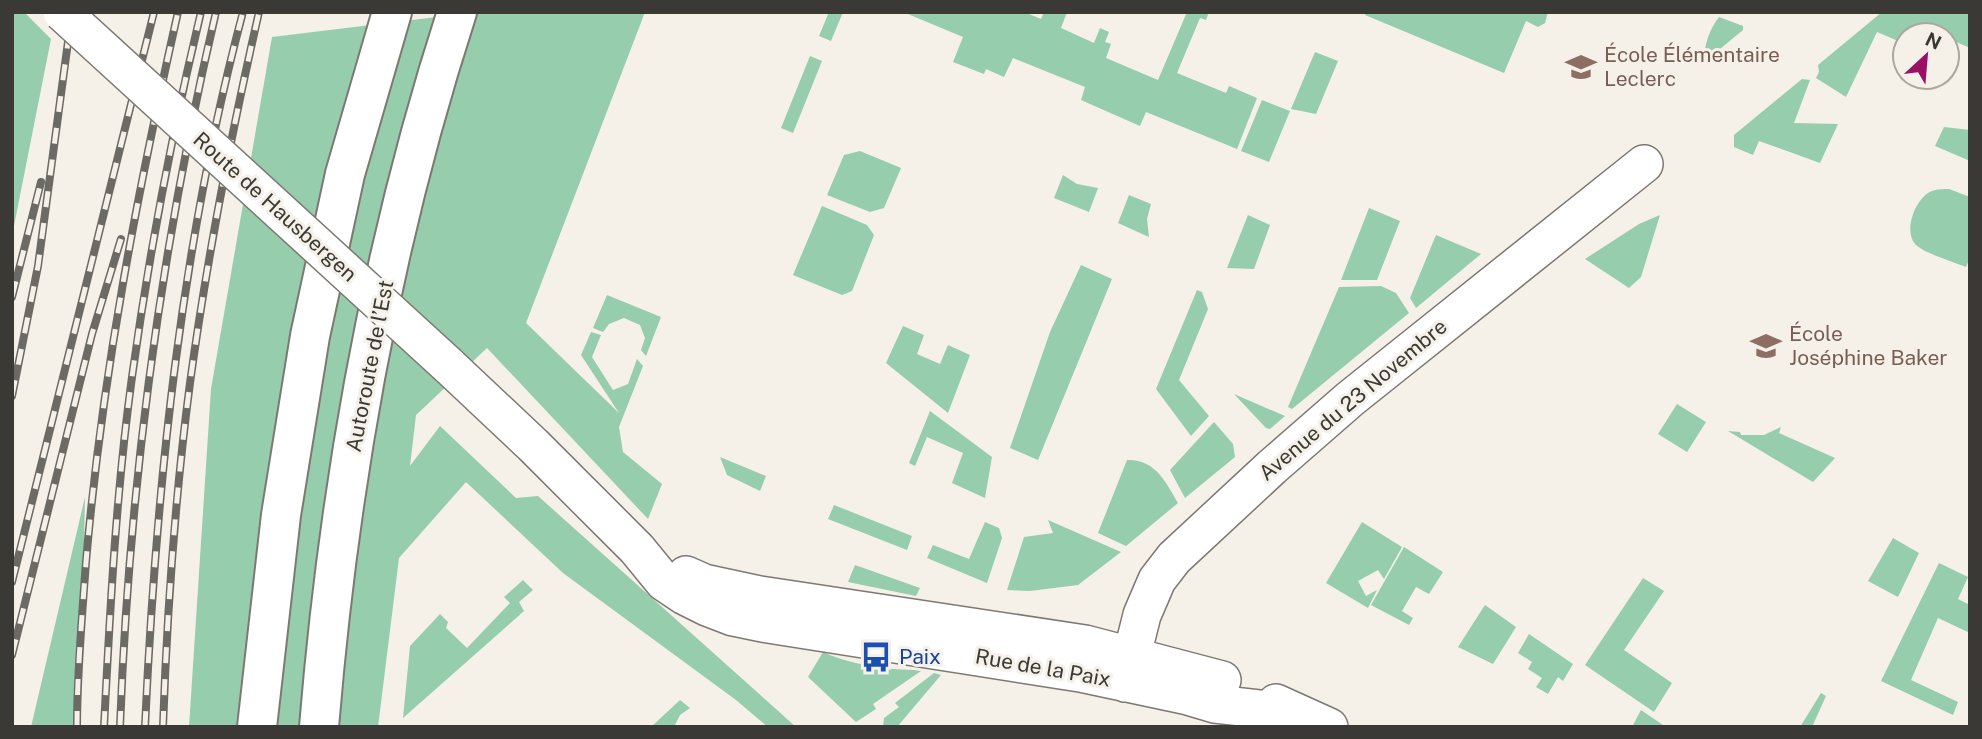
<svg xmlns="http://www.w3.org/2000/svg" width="1982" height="739" viewBox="0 0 1982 739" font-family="'Public Sans',sans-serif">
	<rect width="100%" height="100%" fill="#f5f0e8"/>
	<path fill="#96cdac" d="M12 12H24L51 39 12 236Z
		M478 12H645L526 323 619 413 581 355 591 332 601 335 592 357 613 390 628 384 637 359 643 366 619 427 623 452 662 484 648 519 487 348 416 415 410 466 440 426 516 498 538 496 796 727H768L736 700 563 573 466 482 399 558 378 727H189L211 389 272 37Z
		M829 12H843L831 41 819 36Z
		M903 12H1024L1041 19 1044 12H1067L1061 28 1094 43 1100 28 1109 32 1105 42 1111 44 1106 58 1158 80 1187 12H1209L1206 20 1200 18 1177 73 1226 93 1229 86 1257 98 1237 149 1146 112 1140 126 1081 100 1085 87 1013 58 1004 77 986 69 984 74 953 62 963 37Z
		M1366 12H1548L1545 23 1538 27 1526 21 1504 73 1365 15Z
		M1882 12H1970V48L1947 38V35L1932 32 1930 35H1905V44L1877 32 1846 97 1816 78 1819 72 1818 65Z
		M1719 17 1743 26V30L1714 54 1705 51C1706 39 1712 26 1719 17Z
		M1315 52 1338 61 1316 114 1291 109Z
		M810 56 822 61 793 133 781 128Z
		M1802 79 1810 80 1794 123 1838 124 1820 163 1759 141 1753 155 1734 147V135Z
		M1262 100 1290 111 1269 162 1241 151Z
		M1944 127 1970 130V161L1935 146Z
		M860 151 901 168 884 208 870 212 827 195 844 155Z
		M1063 175 1077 184 1098 188 1089 212 1054 198Z
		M1949 189 1970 197V258L1966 267C1954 262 1923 253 1915 244 1903 230 1916 197 1932 191 1937 189 1944 189 1949 189Z
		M1129 195 1151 204 1147 219 1149 237 1118 223Z
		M822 206 867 225 874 235 852 291 842 295 793 275Z
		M1369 208 1400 221 1377 280H1341Z
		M1248 215 1270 225 1254 269 1227 268Z
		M1660 215 1641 277 1629 288 1585 259 1639 224Z
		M1436 235 1481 254 1416 308 1410 298Z
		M1081 265 1112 279 1038 460 1010 448 1050 332Z
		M1381 286 1396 293 1409 313 1292 409 1288 407 1339 287Z
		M1197 290 1202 292 1208 309 1179 380 1209 416 1191 436 1156 389Z
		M607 295 661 317 646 356 641 350 645 338 640 325 624 318 609 324 603 332 593 328Z
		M903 326 924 335 917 354 940 364 948 345 970 355 948 413 886 363Z
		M1234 394 1285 416 1270 429 1266 428Z
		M1677 404 1706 422 1687 452 1658 434Z
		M930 411 992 457 985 498 952 483 963 453 927 437 915 466 909 463Z
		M1214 422 1233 444 1235 457 1185 498 1170 470Z
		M1781 427 1779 433 1835 458 1813 482 1728 431 1740 432 1741 435H1764Z
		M720 457 766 476 760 491 727 475Z
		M1127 460C1155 459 1166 482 1178 503L1126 546 1098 533Z
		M85 497 80 727H31Z
		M834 505 912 536 907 550 828 519Z
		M1048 520 1121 552 1078 585 1030 591 1007 590 1024 537 1053 533Z
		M985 522 999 528 1002 538 987 583 927 558 933 545 969 559Z
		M1362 522 1402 547 1384 579 1378 570 1358 581 1366 596 1377 590 1368 608 1326 583Z
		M1893 538 1919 553 1898 597 1868 581Z
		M1404 547 1443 572 1429 594 1416 587 1402 611 1413 618 1409 625 1371 605Z
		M1939 563 1968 577 1958 599 1970 605V633L1938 618 1911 680 1958 702 1953 715 1881 681Z
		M855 565 920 588 916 596 848 582Z
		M1643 578 1664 591 1624 650 1672 683 1654 712 1585 665Z
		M523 580 533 590 519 602 524 611 403 718 410 646 440 614 448 622 446 628 467 648 510 603 504 597Z
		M1485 605 1516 627 1493 664 1458 647Z
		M1529 634 1573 664 1563 681 1558 677 1548 694 1536 687 1542 678 1528 669 1532 662 1518 653Z
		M823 652C844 662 869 666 893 669 903 670 911 669 921 671L873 704 876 709 856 722 808 677Z
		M934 673 941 675 897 727H883L884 718 899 707 895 703Z
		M1821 693 1826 696 1812 727H1800Z
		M680 700 690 708 680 715 674 727H651Z
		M1641 710 1666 727H1632Z"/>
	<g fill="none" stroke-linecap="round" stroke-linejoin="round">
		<g stroke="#7d7871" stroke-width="40">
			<path id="secondary" d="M448 365 533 445 637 549 664 582 685 596 707 607 733 617 762 623 1080 673 1188 696 1215 704 1296 713
				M686 575 704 583 760 595 1085 644 1222 680
				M1125 683 1142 615 1157 580 1174 558 1272 467 1350 399 1644 164
				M1276 703 1329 727"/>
		</g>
		<g stroke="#7d7871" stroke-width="42">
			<path id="highway" d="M257 727 281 515 310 336 345 174 392 12
				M319 727C339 485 382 243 457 12"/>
		</g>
		<use href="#secondary" stroke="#fff" stroke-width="37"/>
		<use href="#highway" stroke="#fff" stroke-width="38"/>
		<g stroke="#6c6a65" stroke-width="8">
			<path id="rail" d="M12 297 41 182
				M12 396 38 266 72 12
				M12 582 154 12
				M12 655 92 334 121 239
				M77 727C77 672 82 617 86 562 102 376 137 194 178 12
				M104 727C110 610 116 493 132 377 149 254 172 133 201 12
				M120 727C129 486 161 247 216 12
				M145 727C156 487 181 245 243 12
				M163 727C167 612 175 497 190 383 207 258 231 135 259 12"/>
		</g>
		<use href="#rail" stroke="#f5f0e8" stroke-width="5" stroke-dasharray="16" stroke-linecap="butt"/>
		<g stroke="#7d7871" stroke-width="40" stroke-linecap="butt">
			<path id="secondary-bridge" d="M62 12 448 365"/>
		</g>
		<use href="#secondary-bridge" stroke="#fff" stroke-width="37"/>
	</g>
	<defs>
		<g id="school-bare" transform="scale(2.415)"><path d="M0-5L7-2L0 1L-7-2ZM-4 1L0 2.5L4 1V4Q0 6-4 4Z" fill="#8d6e63" stroke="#f5f0e8" stroke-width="2.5" paint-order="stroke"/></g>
		<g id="bus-bare" transform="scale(2.415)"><path d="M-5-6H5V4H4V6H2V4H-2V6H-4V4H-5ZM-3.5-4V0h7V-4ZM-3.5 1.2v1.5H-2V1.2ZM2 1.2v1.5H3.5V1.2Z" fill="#1a4fb4" stroke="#f5f0e8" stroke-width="2.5" paint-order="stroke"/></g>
	</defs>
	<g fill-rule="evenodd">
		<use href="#school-bare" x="1581" y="67"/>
		<use href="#school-bare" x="1766" y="346"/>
		<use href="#bus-bare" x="876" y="657"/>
	</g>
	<g text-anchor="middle" stroke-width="6" stroke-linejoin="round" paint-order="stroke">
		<g font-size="21" fill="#785e54" stroke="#f5f0e8" text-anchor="start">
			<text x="1604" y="62">École Élémentaire<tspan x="1604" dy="24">Leclerc</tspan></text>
			<text x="1789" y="341">École<tspan x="1789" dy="24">Joséphine Baker</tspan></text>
		</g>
		<g font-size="21" fill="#3a3935" stroke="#f5f0e8">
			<text transform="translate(275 207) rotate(42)" y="7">Route de Hausbergen</text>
			<text transform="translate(370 366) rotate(-79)" y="7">Autoroute de l’Est</text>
			<text transform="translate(1353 400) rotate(-40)" y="7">Avenue du 23 Novembre</text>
			<text transform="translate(1043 668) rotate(10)" y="7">Rue de la Paix</text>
		</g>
		<g font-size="21" fill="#164399" stroke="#f5f0e8" text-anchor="start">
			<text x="899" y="664">Paix</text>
		</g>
	</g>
	<rect width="1982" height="739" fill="none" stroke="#3a3935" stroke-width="28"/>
	<g transform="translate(1926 56) rotate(26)"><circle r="33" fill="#f5f0e8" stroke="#aaa7a0" stroke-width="2"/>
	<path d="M0-5L12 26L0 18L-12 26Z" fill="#991064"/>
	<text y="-10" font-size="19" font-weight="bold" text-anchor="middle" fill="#3a3935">N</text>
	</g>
</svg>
